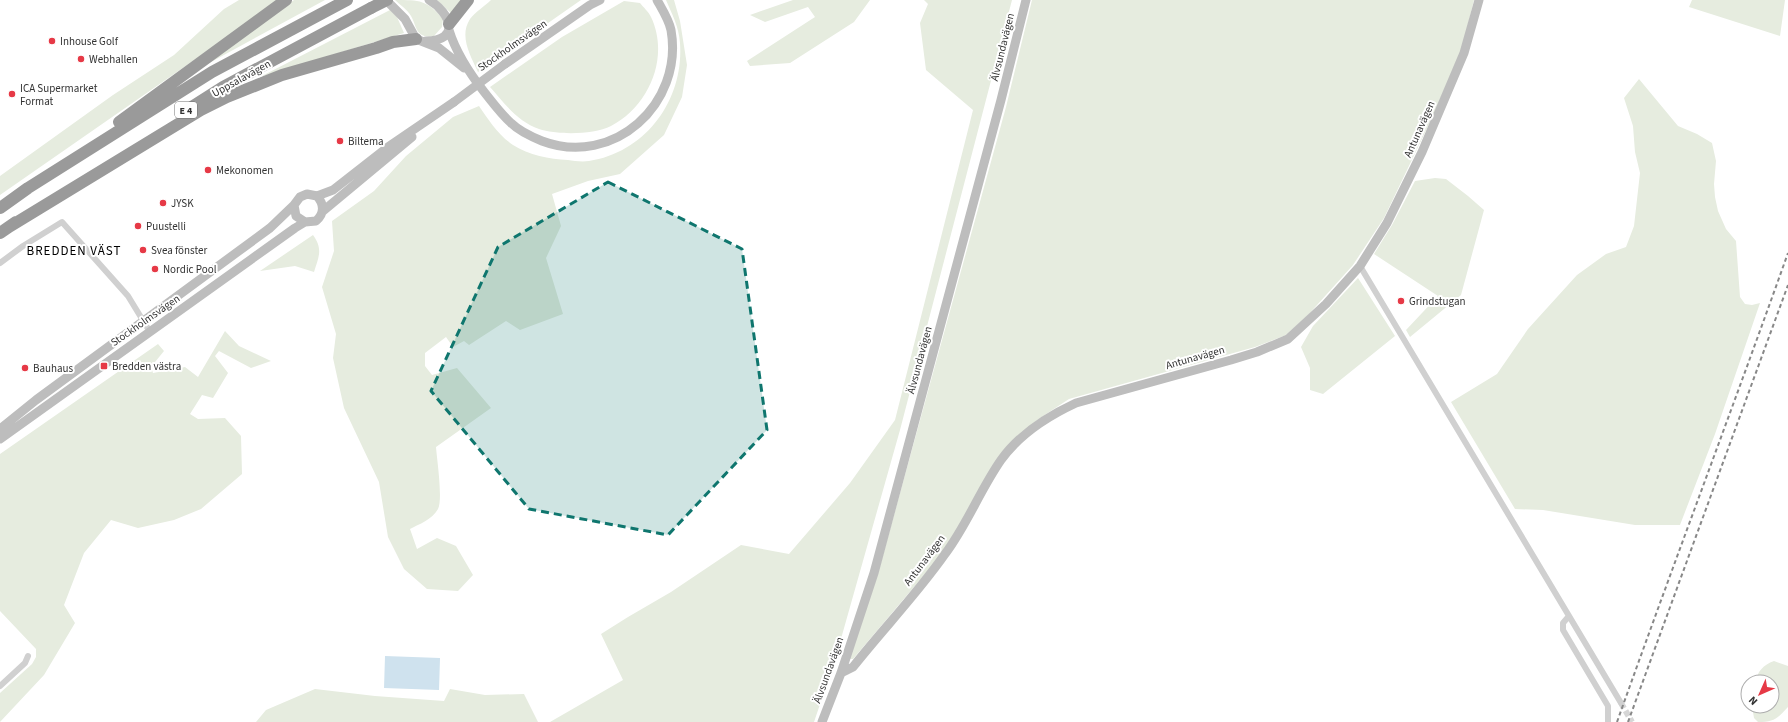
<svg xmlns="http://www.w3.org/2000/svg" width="1788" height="722" viewBox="0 0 1788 722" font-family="'Source Sans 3',sans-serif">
	<rect width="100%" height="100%" fill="#fff"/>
	<path fill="#e6ecdf" d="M239 0H277L210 49 0 195V176L113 95 174 55 224 9Z
		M294 0H325L200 68Z
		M395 0C420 0 427 0 443 19L442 27 434 36C415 39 417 26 411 16 407 9 400 5 395 0Z
		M437 0H463L452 14Z
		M491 0H581L478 72C470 55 459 36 470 19 475 12 485 6 491 0Z
		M666 0H674L680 21 687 65 682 97 664 135 620 174 588 181 552 194 561 226 546 258 563 314 520 330 506 321 469 345 464 341 453 347 446 337 425 353V366L432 375 457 368 491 408 436 447C437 460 443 499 438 509 432 520 419 524 410 529L417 549 437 538 456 546 473 575 458 591 427 589 404 569 388 537 379 482 344 408 333 358 336 334 322 287 334 251 332 221 374 191 406 156 453 117 479 106C488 119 498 135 513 145 529 155 549 159 568 160 574 161 582 162 589 161 646 152 684 100 680 43 679 27 672 14 666 0Z
		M793 0H870L854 22 790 63 750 66 747 61 815 17 808 7 765 22 750 15Z
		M924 0H1012L900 430 835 660 814 722H550L623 680 601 634 628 617 671 592 741 545 789 554 850 483 895 420 973 110 926 70 920 23 928 4Z
		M1032 0H1474L1462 48 1431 120 1384 218 1353 265 1308 315 1286 335 1255 347 1069 399 1037 420 1008 446 950 542 930 568 853 659H848L877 577 1006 107Z
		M1692 0H1785L1780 36 1689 7Z
		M624 1 640 3C643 7 649 12 651 17 670 57 649 106 611 126 593 135 557 135 539 129 518 122 504 103 490 87L562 37Z
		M390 10 397 17 404 33 260 77Z
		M1639 79 1678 126 1697 134 1712 143 1716 161 1714 184 1715 197 1718 211 1726 229 1736 241 1740 297 1745 304 1752 305 1760 303 1715 434 1680 525H1635L1543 510 1515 509 1451 402 1497 374 1528 329 1577 275 1606 254 1626 247 1634 226 1640 173 1635 152 1633 126 1624 98Z
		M1435 178 1446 179 1468 196 1484 210 1461 295 1410 337 1406 330 1438 296 1374 254 1392 225 1415 181Z
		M313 235C323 249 319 256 314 272L295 266 260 271Z
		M1358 278 1395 336 1323 394 1310 390V368L1301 347 1313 326Z
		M225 331 239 346 271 361 251 368 219 351 215 356 228 373 213 398 202 395 190 414 198 419 225 418 241 436 242 474 201 509 174 520 138 528 111 520 84 553 64 605 75 623 44 675 0 722V693L32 664 36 657V649L0 611V454L158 344 164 351 151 367 153 373 185 367 198 377Z
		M1774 661 1788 666V707C1777 719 1774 722 1758 722L1754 718 1752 706H1772V682H1755C1758 671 1763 665 1774 661Z
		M315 689 375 696 444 701 450 689 485 695 524 694 538 722H256L266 710Z"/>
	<path fill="#cfe2ee" d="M385 656 440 658 439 690 384 688Z"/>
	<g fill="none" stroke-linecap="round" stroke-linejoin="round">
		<path stroke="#d6d6d6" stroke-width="6" stroke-dasharray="6 3" stroke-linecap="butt" d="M1621 703 1632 722"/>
		<path stroke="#d0d0d0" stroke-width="6" d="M0 263 23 246 62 222 128 296 150 332
			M1360 266 1621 703
			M1569 616 1563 623V630L1608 706V722
			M0 686 25 663 28 656"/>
		<path stroke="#bdbdbd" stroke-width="9" d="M386 0 405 19 416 39 439 48 464 68
			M449 30C456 53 470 74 485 93 493 103 501 114 511 123 519 131 532 137 542 141 613 168 684 104 671 30 669 20 662 9 657 0
			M426 41C461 41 451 13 429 0
			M505 64 590 5 600 0
			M317 196 333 190 388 147 454 102
			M323 211 412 137
			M0 429 36 400 270 228 294 205 300 197 307 194 317 196C324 204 325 213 316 221L305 222 296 216 294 205
			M0 439 295 228 305 222
			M841 673 853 667C883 629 917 594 945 554 967 525 980 490 1001 460 1019 435 1048 416 1076 403L1231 360 1257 352 1288 339 1326 304 1360 266 1387 223 1422 152 1464 53 1479 0
			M822 722 841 673 874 573 1001 100 1026 0"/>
		<path stroke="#9a9a9a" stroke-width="12" d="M449 24 468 0
			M190 108 223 87 371 8
			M119 122 286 0
			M0 208 28 188 212 72 347 0
			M9 227 201 110 227 97 282 75 376 48 393 42 416 39
			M0 233 16 222"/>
		<path stroke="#888" stroke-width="2" stroke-dasharray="4 3" stroke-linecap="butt" d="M1617 722C1673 565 1732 410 1788 253
			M1628 722 1788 285"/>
		<path stroke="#bdbdbd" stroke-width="9" d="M454 102 505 64"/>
		<path stroke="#9a9a9a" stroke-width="12" d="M371 8 387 0"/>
	</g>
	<path fill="#0f766e" fill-opacity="0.2" stroke="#0f766e" stroke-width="3" stroke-dasharray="8 5" stroke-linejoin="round" d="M608 182 742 249 767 430 668 535 529 509 431 391 498 247Z"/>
	<g fill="#e63946" stroke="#fff" stroke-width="1.5">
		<circle cx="52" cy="41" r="4"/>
		<circle cx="81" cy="59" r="4"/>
		<circle cx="12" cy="94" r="4"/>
		<circle cx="340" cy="141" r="4"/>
		<circle cx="208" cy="170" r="4"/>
		<circle cx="163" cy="203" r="4"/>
		<circle cx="138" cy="226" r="4"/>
		<circle cx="143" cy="250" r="4"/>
		<circle cx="155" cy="269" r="4"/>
		<circle cx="1401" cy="301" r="4"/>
		<rect x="100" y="362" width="8" height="8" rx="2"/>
		<circle cx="25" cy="368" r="4"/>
	</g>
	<g text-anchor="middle" stroke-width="4" stroke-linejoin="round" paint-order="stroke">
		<rect fill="#fff" stroke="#707070" stroke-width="1" x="175" y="102" width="22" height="16" rx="3"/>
		<g font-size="10" font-weight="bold" fill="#333">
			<text x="186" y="114">E 4</text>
		</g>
		<g font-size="11" fill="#333" stroke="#fff" text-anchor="start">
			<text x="60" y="45">Inhouse Golf</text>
			<text x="89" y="63">Webhallen</text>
			<text x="20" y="92">ICA Supermarket<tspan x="20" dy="13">Format</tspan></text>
			<text x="348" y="145">Biltema</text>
			<text x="216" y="174">Mekonomen</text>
			<text x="171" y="207">JYSK</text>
			<text x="146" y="230">Puustelli</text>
			<text x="151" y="254">Svea fönster</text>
			<text x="163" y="273">Nordic Pool</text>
			<text x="1409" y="305">Grindstugan</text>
			<text x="112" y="370">Bredden västra</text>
			<text x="33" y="372">Bauhaus</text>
		</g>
		<g font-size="11" fill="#333" stroke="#fff">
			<text transform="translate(512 45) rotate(-35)" y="4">Stockholmsvägen</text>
			<text transform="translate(1002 47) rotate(-76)" y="4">Älvsundavägen</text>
			<text transform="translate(241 78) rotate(-29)" y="4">Uppsalavägen</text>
			<text transform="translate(1419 129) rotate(-66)" y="4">Antunavägen</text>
			<text transform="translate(145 320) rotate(-35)" y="4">Stockholmsvägen</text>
			<text transform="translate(1195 357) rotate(-16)" y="4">Antunavägen</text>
			<text transform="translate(919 360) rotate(-75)" y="4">Älvsundavägen</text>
			<text transform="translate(924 560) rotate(-53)" y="4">Antunavägen</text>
			<text transform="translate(828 670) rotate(-70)" y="4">Älvsundavägen</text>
		</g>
		<g font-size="13" letter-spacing="1" fill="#000" stroke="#fff">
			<text x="74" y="255">BREDDEN VÄST</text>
		</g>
	</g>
	<g transform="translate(1760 694) rotate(225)"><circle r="19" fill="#ffffff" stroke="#adadad"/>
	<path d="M0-3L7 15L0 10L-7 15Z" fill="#e63946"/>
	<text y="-6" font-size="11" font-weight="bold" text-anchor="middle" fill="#333333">N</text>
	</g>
</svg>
